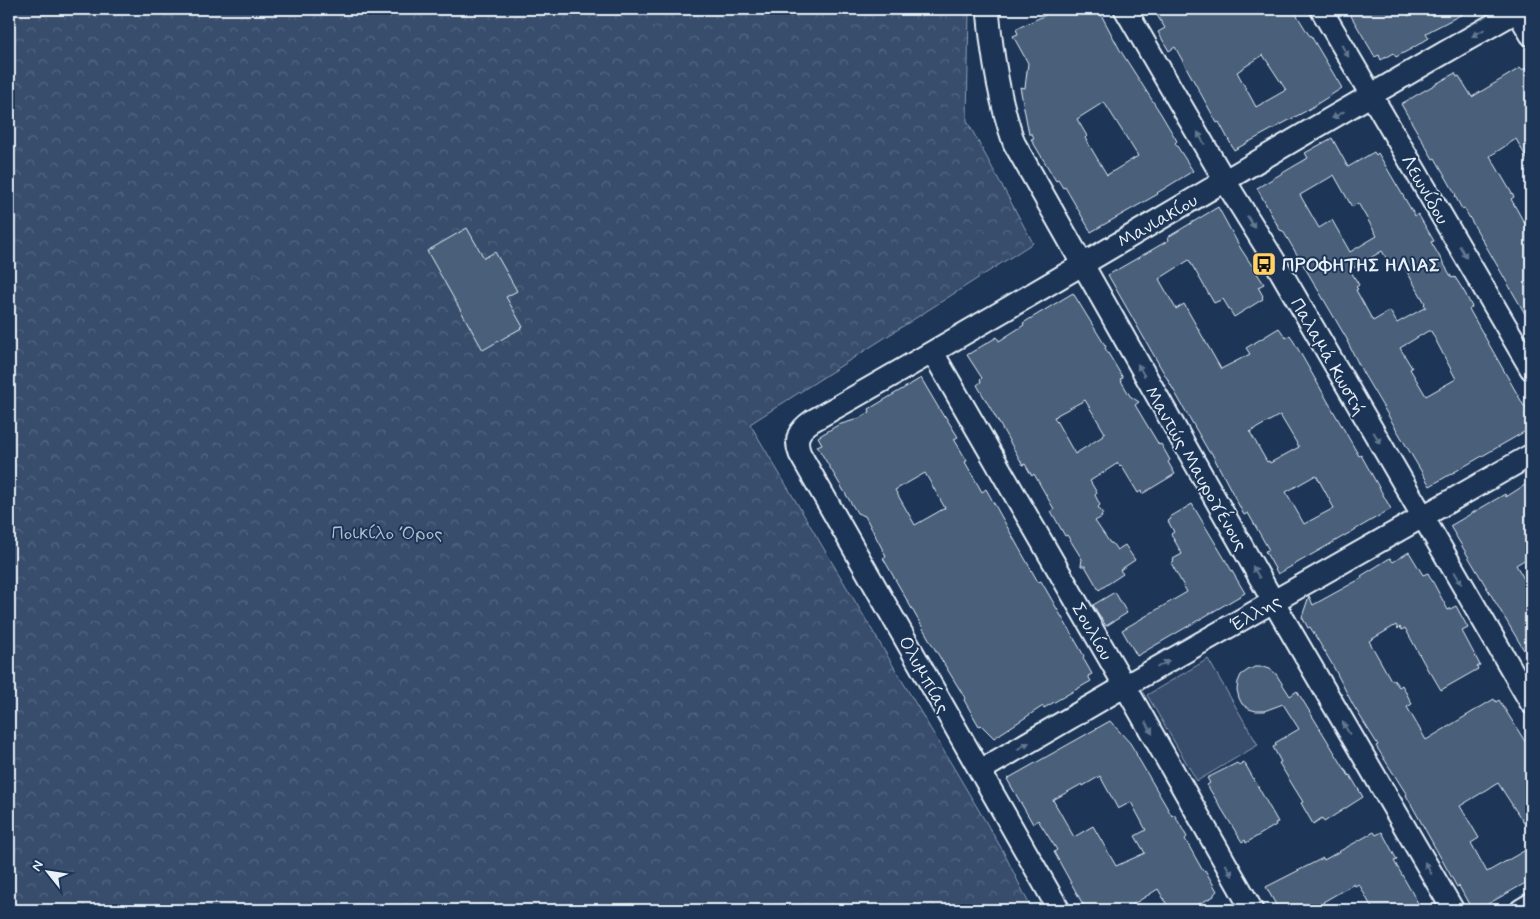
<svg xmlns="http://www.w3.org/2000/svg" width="1540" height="919" font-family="Mynerve,sans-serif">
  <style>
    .park { fill: url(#park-crowns); stroke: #909fb2 }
    .pitch { fill: #374d6c; stroke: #909fb2 }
    .building { fill: #495e7a; stroke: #e8f1f8; fill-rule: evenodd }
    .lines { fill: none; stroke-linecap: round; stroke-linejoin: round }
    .minor-casing { stroke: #e8f1f8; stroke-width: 25 }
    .minor { stroke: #1d3557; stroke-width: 21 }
    .oneway { fill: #64778f }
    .labels { text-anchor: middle; stroke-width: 4; stroke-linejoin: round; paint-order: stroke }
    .street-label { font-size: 19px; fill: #e8f1f8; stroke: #1d3557 }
    .poi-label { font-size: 19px; font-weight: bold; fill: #e8f1f8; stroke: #1d3557; text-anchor: start }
    .park-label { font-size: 19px; fill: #b3c0ce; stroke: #1d3557 }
  </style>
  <defs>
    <pattern id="park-crowns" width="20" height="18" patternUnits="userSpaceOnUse" patternTransform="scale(1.25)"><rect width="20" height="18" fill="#374d6c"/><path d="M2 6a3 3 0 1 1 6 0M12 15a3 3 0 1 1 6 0" fill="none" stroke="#546782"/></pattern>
  </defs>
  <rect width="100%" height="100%" fill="#1d3557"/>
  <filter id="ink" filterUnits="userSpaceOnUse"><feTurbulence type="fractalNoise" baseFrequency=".02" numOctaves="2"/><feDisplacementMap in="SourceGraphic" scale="10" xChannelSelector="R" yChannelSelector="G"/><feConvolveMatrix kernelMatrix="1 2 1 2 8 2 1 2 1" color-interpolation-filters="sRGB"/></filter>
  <g filter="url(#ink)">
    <path class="park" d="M9,9H969L967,121L1033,243L750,424L1003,851L1032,910H9Z"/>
    <path class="pitch" d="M1208,659L1258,745L1197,781L1147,695Z"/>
    <path class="building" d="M1058,9H1098L1120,50L1161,114L1177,141L1175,143L1193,171L1157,193L1158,194L1091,232L1065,187L1063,188L1058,180L1056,181L1031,139L1034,138L1032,134H1029L1020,87L1025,88L1028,63L1013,36L1018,34L1016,29ZM1104,102L1138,156L1107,175L1085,138L1087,136L1077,119Z
      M1153,9H1293L1309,35L1311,36L1342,88L1306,111L1234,150L1219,122L1217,123L1175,47L1169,51L1158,32L1165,28ZM1263,55L1286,90L1256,107L1237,72Z
      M1347,9H1404L1408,16L1420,9H1472L1426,33L1429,38L1411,49L1396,57L1393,53L1381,60L1379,55L1375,57Z
      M1520,68L1522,70L1525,68L1531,78V166L1516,139L1490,156L1514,197L1511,199L1531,235V324L1464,208L1462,209L1455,196L1456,195L1435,158L1433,159L1401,104L1455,73L1457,77L1459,76L1472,97Z
      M1332,138L1348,167L1374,152L1376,155L1378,153L1415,216L1418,214L1434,241L1431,242L1452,278L1455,277L1465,293L1472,307L1469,309L1524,406H1525L1531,416V428L1430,486L1363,373L1347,341H1348L1324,300L1283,231L1280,230L1257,188L1308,158L1305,153ZM1334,175L1352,207L1358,203L1377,236L1350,252L1332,220L1319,228L1300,195ZM1382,251L1393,269L1402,263L1425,303L1424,304L1426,307L1397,323L1390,311L1373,321L1356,290L1358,289L1356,287L1359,285L1350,270ZM1428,331H1431L1456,379L1426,396L1410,369L1412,368L1400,348Z
      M1218,207L1241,249L1264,284L1258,287L1263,296L1262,297L1263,299L1234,317L1223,299L1214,303L1189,260L1159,279L1176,309L1184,304L1221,369L1250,354L1246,348L1279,328L1286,338L1290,335L1359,456L1361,455L1391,509L1278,574L1265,551L1269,550L1248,513L1244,515L1211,452H1209L1108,275L1169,240L1168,237ZM1280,415L1299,447L1270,463L1269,461L1267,462L1250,432ZM1316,475L1334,508L1304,524L1286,492Z
      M467,228L484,258L495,252L517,291L506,297L523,327L483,350L427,251Z
      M1073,293L1106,347L1105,348L1123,378L1120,379L1130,396L1139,402L1135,405L1159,445L1161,444L1170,460L1168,462L1175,474L1142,494L1141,491L1138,493L1121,465L1120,466L1118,463L1090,481L1097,493L1095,495L1100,505L1098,507L1103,514L1101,515L1102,517L1095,521L1110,543H1112L1117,550L1125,545L1135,560L1120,570L1123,574L1099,590L1085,566H1081L1082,559L1067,535L1065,536L1051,511L1054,509L1034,474L1032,476L1025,464L1023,465L995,416L977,385L981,382L980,380L982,378L967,355L997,337L999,341L1024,325L1023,323ZM1085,400L1105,433L1102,435L1103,436L1075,454L1054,417L1057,416V415Z
      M921,378L944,417L945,416L958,437L954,439L967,461L965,462L982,492L986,489L1038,582L1041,581L1079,647L1084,656L1083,658L1092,674L1088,676L1091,681L1044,708L1043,706L994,738L981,725L979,726L964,700L965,698L933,646L883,558L886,556L865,516L857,513L817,446L822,444L818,437L838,425L858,419L870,412L869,409ZM925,473L945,508L915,525L895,490Z
      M1531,481V556L1516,565L1531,591V662L1450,526L1505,494L1506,497Z
      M1192,504L1245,593L1137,656L1122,630L1187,592L1171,563L1174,561L1173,559L1182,554L1171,534L1174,532L1168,521L1171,519L1170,517Z
      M1409,552L1423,575L1428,573L1448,610L1456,606L1468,628L1462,631L1480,665L1477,667L1478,669L1441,690L1431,673L1430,674L1405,628L1402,630L1400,627L1398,629L1396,625L1369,641L1391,680L1393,679L1399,687L1402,685L1412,704L1407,707L1426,740L1494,699L1496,702L1499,700L1531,751V834L1498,783L1460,806L1479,838L1471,843L1487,872L1531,847V880L1477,910H1472L1459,886L1457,887L1406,795H1407L1376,746L1378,745L1353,705L1332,664L1310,627L1308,628L1302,617L1309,596L1313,605L1362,578L1361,576L1390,558L1393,562Z
      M1115,592L1127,613L1106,626L1093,605Z
      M1255,667H1263L1270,669L1276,674L1290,696L1297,691L1349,776L1350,775L1363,797L1324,822L1322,818L1313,824L1301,803L1303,802L1279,763L1281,762L1273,747L1277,745L1275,743L1299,729L1283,704L1264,711H1256L1249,709L1242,704L1239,698L1237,690L1238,682L1241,675L1248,670Z
      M1110,721L1130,743L1136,753L1137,756L1172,816L1174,814L1187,837L1185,839L1203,871L1205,870L1217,891L1214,894V896L1188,910H1170L1158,889L1124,910H1086L1054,852L1057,850L1038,820L1033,824L1007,779ZM1100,776L1118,809L1131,802L1146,830L1135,836L1145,853L1116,866L1093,826L1074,837L1053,800L1082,784L1083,786Z
      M1244,762L1278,822L1275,823L1276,825L1246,843L1245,840L1242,842L1207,785L1210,783L1207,778L1237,763L1239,765Z
      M1374,832L1376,835L1382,832L1397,860L1394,861L1422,910H1373L1359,884L1355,886L1354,884L1323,902L1328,910H1279L1266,887L1323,858L1324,860Z"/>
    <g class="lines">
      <defs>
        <path id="minor" d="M988,9C992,55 999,100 1014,143L1273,601L1453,910
          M1125,9L1225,181L1274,260L1531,703
          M1321,9L1531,369
          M1516,9L1531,35
          M933,353L1125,686L1252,910
          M981,770L1125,686L1531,455
          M1059,910L800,454C794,438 799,430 812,421C1050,287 1283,143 1521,9
          M1521,910L1531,904"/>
      </defs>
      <use href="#minor" class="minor-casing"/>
      <use href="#minor" class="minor"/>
    </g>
    <defs><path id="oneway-solid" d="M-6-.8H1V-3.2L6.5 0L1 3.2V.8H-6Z" transform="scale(1.25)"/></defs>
    <g class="oneway">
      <use href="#oneway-solid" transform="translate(1478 33) rotate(150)"/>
      <use href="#oneway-solid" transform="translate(1345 51) rotate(60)"/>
      <use href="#oneway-solid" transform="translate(1338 115) rotate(150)"/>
      <use href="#oneway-solid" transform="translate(1201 138) rotate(-120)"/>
      <use href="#oneway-solid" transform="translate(1251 222) rotate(58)"/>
      <use href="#oneway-solid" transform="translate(1463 252) rotate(60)"/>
      <use href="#oneway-solid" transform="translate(1141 370) rotate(-120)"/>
      <use href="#oneway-solid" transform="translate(1377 438) rotate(60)"/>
      <use href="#oneway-solid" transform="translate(1256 572) rotate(-120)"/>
      <use href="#oneway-solid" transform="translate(1458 578) rotate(60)"/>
      <use href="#oneway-solid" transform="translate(1163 664) rotate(-30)"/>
      <use href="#oneway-solid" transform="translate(1149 728) rotate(60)"/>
      <use href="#oneway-solid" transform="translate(1346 728) rotate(-120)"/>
      <use href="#oneway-solid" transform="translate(1023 746) rotate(-30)"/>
      <use href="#oneway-solid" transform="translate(1428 868) rotate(-120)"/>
      <use href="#oneway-solid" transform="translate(1229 870) rotate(60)"/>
    </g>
  </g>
  <defs>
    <symbol id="bus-square" viewBox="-11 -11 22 22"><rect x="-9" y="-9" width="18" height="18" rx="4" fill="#ffd166" stroke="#1d3557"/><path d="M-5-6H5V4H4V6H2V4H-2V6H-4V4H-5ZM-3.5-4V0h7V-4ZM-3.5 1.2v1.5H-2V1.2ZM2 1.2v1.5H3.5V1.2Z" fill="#111"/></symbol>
  </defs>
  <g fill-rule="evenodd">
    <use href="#bus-square" x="1250" y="250" width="28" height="28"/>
  </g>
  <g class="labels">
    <g class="street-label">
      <text transform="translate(1426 189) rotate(60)" y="7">Λεωνίδου</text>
      <text transform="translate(1157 220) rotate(-30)" y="7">Μανιακίου</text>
      <text transform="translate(1329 356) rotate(60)" y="7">Παλαμά Κωστή</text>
      <text transform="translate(1197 468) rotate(60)" y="7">Μαντώς Μαυρογένους</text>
      <text transform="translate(1255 612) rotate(-30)" y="7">Έλλης</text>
      <text transform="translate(1093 631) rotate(60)" y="7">Σουλίου</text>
      <text transform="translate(925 674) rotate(61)" y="7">Ολυμπίας</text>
    </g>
    <g class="poi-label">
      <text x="1282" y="271">ΠΡΟΦΗΤΗΣ ΗΛΙΑΣ</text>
    </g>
    <g class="park-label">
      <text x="387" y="539">Ποικίλο Όρος</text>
    </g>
  </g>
  <rect width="1540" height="919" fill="none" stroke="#1d3557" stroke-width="30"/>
  <rect x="15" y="15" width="1510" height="889" fill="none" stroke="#e8f1f8" stroke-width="2" filter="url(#ink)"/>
  <g transform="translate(48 872) rotate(300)" stroke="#1d3557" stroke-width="4" paint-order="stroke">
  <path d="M0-4L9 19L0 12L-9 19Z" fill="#e8f1f8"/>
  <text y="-8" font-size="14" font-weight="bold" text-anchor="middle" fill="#e8f1f8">N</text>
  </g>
</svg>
